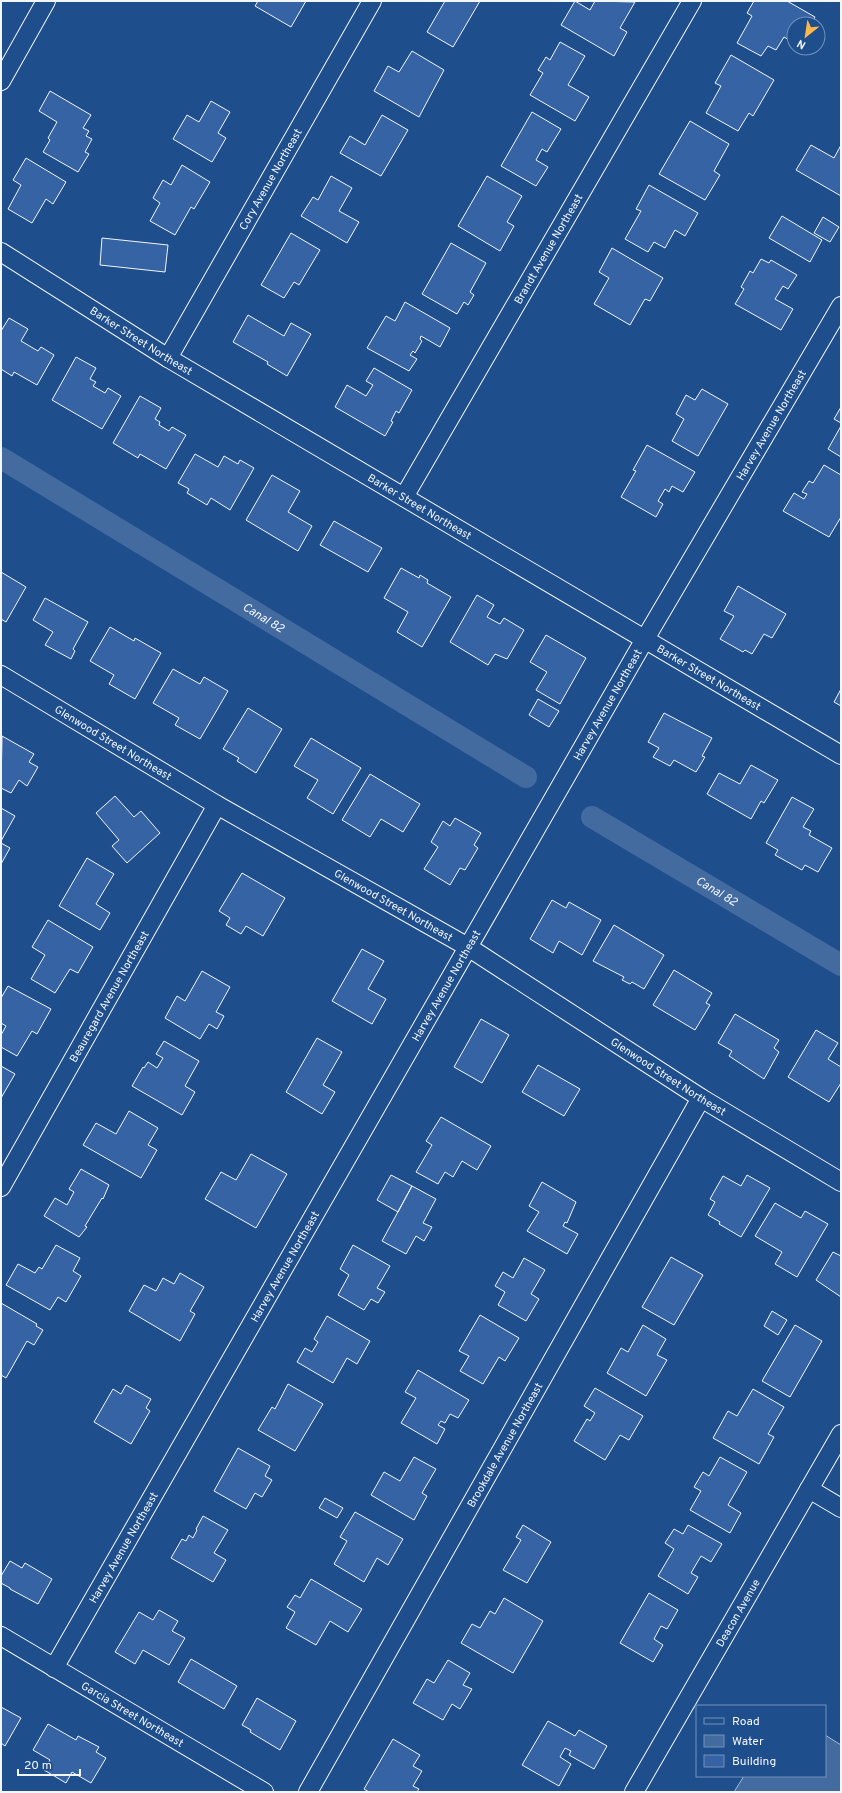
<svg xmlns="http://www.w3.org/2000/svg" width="842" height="1793" font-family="Overpass,sans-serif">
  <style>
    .water { fill: #446ba0; stroke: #a8bbd7 }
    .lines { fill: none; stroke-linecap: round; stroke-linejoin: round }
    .canal { stroke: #446ba0; stroke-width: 22 }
    .building { fill: #3563a3; stroke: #f2f6ff }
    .street-casing { stroke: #f2f6ff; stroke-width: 20 }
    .street { stroke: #1f4e8c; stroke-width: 18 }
    .labels { text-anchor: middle; stroke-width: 3; stroke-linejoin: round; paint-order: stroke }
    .street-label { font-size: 11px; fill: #f2f6ff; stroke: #1f4e8c }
    .water-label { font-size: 12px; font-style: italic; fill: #f2f6ff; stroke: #1f4e8c }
  </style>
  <rect width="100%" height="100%" fill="#1f4e8c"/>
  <path class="water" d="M825,1735L841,1745V1792H734L744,1776H825Z"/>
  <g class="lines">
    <g class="canal">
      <path id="s1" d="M1,458L526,777"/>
      <path id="s2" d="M592,817L841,965"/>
    </g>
  </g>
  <path class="building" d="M258,1H306L291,27L255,6Z
    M445,1H480L453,47L427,32Z
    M575,1L590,10L595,1L635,2L620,28L627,32L614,56L561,25Z
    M754,1H787L815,17L811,24H794V43L784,37L776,50L768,46L761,56L737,43L752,16L747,13Z
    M560,42L585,56L568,85L589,97L575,121L530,95L543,73L538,70L546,57L550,60Z
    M412,51L444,70L419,117L374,91L388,66L399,72Z
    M731,55L774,80L753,116L749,113L738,131L706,113L721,86L715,83Z
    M50,91L91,115L83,128L89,131L86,136L92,139L85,152L89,154L78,172L43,152L50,140L48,138L57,122L39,111Z
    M211,101L230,112L218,133L226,138L212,162L173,139L187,115L199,122Z
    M532,112L561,129L547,152L542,149L536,160L548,167L536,186L501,166Z
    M382,115L408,130L381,176L340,153L350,136L365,145Z
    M690,121L729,144L714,171L720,175L705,200L659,174Z
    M811,145L834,158L841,145V196L796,170Z
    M26,158L66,182L53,204L46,199L32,223L8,209L21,185L13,180Z
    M182,165L210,182L194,209L191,207L175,235L150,221L160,203L153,198L163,180L171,185Z
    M331,176L352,188L339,211L359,222L347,243L301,216L313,197L318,200Z
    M487,176L522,196L507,222L514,226L500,251L458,226Z
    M649,185L698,213L685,236L675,230L665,248L654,242L648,252L625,239L641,211L636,209Z
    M782,216L822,240L810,262L769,238Z
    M823,217L839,227L830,242L814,233Z
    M291,233L320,250L299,285L294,282L284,298L261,285Z
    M102,238L168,245L165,272L100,265Z
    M451,243L486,263L470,292L474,295L468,305L464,302L457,314L422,294Z
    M612,248L663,278L650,301L645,299L630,325L594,304L609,278L599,272Z
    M761,259L769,263L771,260L797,275L788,289L783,286L775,299L793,309L781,330L735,304L744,289L741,287L750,271L753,273Z
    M405,302L450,328L440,347L421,336L420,339L422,341L415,353L413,351L410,355L417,359L409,371L367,348L386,316L395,321Z
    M248,315L284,336L291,323L311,334L287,376L267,364L268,362L233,342Z
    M9,318L28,329L21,341L38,351L41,347L54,355L37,385L14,372L12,376L1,369V331Z
    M76,357L96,368L90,379L96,382L93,386L105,393L108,388L121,396L102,429L52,400Z
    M374,368L412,390L399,413L396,411L391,421L393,422L385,436L335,407L347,385L366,396L373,385L366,381Z
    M702,389L728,404L698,456L672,441L684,419L676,414L686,395L695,400Z
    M140,396L161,408L155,419L160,422L159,425L169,431L172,427L186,435L166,469L140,454L138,458L113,443Z
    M841,407V423L834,419Z
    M841,426V457L828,449Z
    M647,445L695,472L683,492L672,486L669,492L665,489L658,501L663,504L656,517L621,497L636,471L633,470Z
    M195,454L218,467L224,456L238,464L240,460L254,468L230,510L211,498L207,505L187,493L189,489L178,483Z
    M824,465L841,475V517L829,537L783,511L794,493L804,499L807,494L802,492L809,481L813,483Z
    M272,475L300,491L288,512L312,526L298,551L246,520Z
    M334,521L382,548L368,572L320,545Z
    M401,568L419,578L420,575L428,580L427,583L451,597L422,647L397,632L408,612L384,598Z
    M1,572L26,587L6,622L1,619Z
    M738,586L786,614L772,638L764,634L752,654L745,650L743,652L720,639L734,616L724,611Z
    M477,595L494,605L487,617L500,624L504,618L524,630L507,659L495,654L488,665L450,642Z
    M45,598L88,622L73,649L75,651L71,659L45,645L53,632L33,620Z
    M110,627L134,641L135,638L161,653L135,699L109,684L114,675L90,661Z
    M546,635L586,658L560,704L536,690L547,672L530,662Z
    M173,669L200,684L204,677L228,691L200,739L175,725L179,718L153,703Z
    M841,689V706L834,702Z
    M538,699L559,711L549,727L529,715Z
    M248,708L282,729L256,773L237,761L239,758L223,749Z
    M664,713L712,738L702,756L705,757L696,772L674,760L670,766L653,757L659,748L648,742Z
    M2,736L34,754L29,762L38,767L27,786L19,780L11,793L1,788Z
    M311,738L361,768L333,814L307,798L318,780L294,766Z
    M751,765L778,780L764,803L761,801L751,819L707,794L719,773L740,784Z
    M370,774L420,804L403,832L381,819L370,837L342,820Z
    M115,796L134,817L141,811L160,833L127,863L112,846L119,840L96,813Z
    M792,797L814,809L803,827L811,831L809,835L832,848L818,872L805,865L802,870L775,855L778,850L766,843Z
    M1,808L15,816L1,841Z
    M455,818L481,833L474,845L478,848L465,870L460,868L450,885L424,869L438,847L431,842L443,821L450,826Z
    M1,843L10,848L1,864Z
    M87,858L114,874L96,904L110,913L100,930L59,906Z
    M242,873L285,898L263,936L246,926L241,934L226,925L230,918L219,911Z
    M552,900L566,908L569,902L601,920L582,955L559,941L553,953L530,939Z
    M48,920L93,947L78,973L70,969L55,993L31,979L45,955L32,947Z
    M614,925L664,955L644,989L632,982L630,984L622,980L624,977L593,961Z
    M362,949L384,961L368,989L386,999L372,1024L332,1001Z
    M674,970L712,993L706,1003L710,1005L695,1030L653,1005Z
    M202,971L230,987L216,1012L224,1016L217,1029L209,1024L200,1039L165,1018L177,996L185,1001Z
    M8,986L51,1009L37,1034L32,1031L17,1056L1,1047V1035L6,1026L1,1023V998Z
    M735,1014L779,1040L774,1048L779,1052L764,1079L729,1056L732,1051L718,1043Z
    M481,1019L509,1035L482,1083L454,1067Z
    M816,1030L838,1043L828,1059L841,1067V1083L829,1102L788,1077Z
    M317,1038L342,1052L323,1085L335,1092L322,1114L286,1092Z
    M164,1041L199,1061L185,1086L195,1092L182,1115L132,1086L143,1067L144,1068L148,1062L157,1068L163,1058L156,1054Z
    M538,1065L580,1089L564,1116L522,1092Z
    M1,1066L15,1074L1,1098Z
    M129,1111L158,1128L148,1145L157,1150L141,1178L83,1145L96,1123L116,1134Z
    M441,1117L491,1146L477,1170L462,1161L453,1177L445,1172L438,1184L416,1172L432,1145L426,1141Z
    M251,1154L287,1174L256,1228L205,1199L221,1172L236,1180Z
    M81,1169L109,1185L103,1199L102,1198L85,1226L87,1227L79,1237L44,1216L55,1198L67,1205L74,1192L69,1189Z
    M391,1175L412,1186L398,1212L377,1200Z
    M747,1175L770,1188L741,1237L719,1224L720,1222L708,1215L715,1202L710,1199L723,1176L741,1186Z
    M542,1182L576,1202L567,1223L565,1222L563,1226L578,1234L567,1254L527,1231L539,1212L529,1206Z
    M412,1186L436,1199L423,1223L432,1227L424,1241L416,1236L406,1254L382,1241Z
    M775,1203L801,1218L805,1211L828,1224L797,1277L775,1264L782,1252L755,1236Z
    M56,1245L80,1258L73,1271L81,1276L66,1302L58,1297L50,1310L6,1285L18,1264L35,1273L39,1267L42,1269Z
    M353,1245L390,1266L377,1288L385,1292L378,1303L371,1299L364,1310L338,1295L349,1275L340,1269Z
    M833,1252L841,1256V1297L816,1280Z
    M671,1257L703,1275L674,1325L642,1307Z
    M524,1258L545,1270L531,1294L539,1299L526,1321L498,1305L505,1292L495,1286L503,1272L513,1278Z
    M180,1273L204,1287L190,1311L195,1314L180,1341L129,1311L144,1285L156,1291L163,1278L174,1284Z
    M1,1303L37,1324L36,1326L43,1330L34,1345L27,1341L6,1378L1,1375Z
    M772,1311L787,1320L778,1335L764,1326Z
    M480,1315L519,1338L505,1361L499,1357L483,1384L460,1371L469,1356L459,1351Z
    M327,1316L370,1341L357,1364L347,1358L333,1383L297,1362L305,1348L312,1352L318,1342L314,1339Z
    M643,1325L666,1339L657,1355L667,1360L646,1396L607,1373L621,1348L628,1352Z
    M795,1325L822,1341L790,1397L762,1381Z
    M418,1370L469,1400L458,1418L450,1414L445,1423L441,1421L438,1425L445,1429L437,1444L401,1423L416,1398L405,1392Z
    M288,1384L323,1404L295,1451L258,1430L272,1407L275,1409Z
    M126,1385L151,1399L146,1408L150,1411L131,1444L94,1422L113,1389L121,1394Z
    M595,1388L643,1416L629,1440L620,1435L605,1460L574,1441L587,1419L590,1421L595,1413L584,1406Z
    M753,1389L784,1407L768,1434L774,1437L759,1464L713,1438L728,1411L737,1416Z
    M238,1448L270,1466L265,1476L272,1480L262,1497L255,1493L246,1509L214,1491Z
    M414,1457L436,1469L422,1493L427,1496L414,1520L371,1495L384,1472L400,1481Z
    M720,1457L747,1472L728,1505L741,1513L730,1533L690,1510L701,1491L694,1487L703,1472L709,1476Z
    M325,1498L343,1508L337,1518L319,1508Z
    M355,1512L403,1539L388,1565L377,1558L364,1582L334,1564L347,1541L340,1537Z
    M203,1516L228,1530L214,1553L226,1560L213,1582L171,1558L182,1539L186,1541L189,1535L193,1538L197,1530L196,1529Z
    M523,1525L551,1542L527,1583L503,1570L521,1540L516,1537Z
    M688,1525L722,1544L711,1562L701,1556L691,1573L698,1577L688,1594L658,1576L674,1549L665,1543L674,1529L683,1534Z
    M10,1561L22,1568L25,1563L52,1579L38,1604L10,1589V1588L1,1583V1576Z
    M311,1579L362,1609L348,1632L330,1621L316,1645L286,1628L295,1612L287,1607L295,1595L300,1598Z
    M649,1593L678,1610L667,1629L661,1626L654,1639L663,1645L653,1662L620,1643Z
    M504,1598L543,1621L513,1673L461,1643L472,1624L480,1628L490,1611L495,1614Z
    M159,1610L178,1621L172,1631L185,1638L169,1665L143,1650L135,1664L115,1652L139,1612L153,1620Z
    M191,1659L237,1686L224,1709L178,1682Z
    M448,1660L470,1673L463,1685L472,1689L460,1709L452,1704L443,1720L413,1703L427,1679L434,1683Z
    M257,1698L296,1721L280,1750L250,1732L251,1730L242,1725Z
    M1,1707L21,1718L5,1746L1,1743Z
    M548,1721L575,1736L579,1730L607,1746L594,1769L569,1755L571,1751L565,1748L560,1757L571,1764L559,1786L522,1765Z
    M48,1724L76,1740L78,1736L99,1747L96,1752L106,1758L91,1783L72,1772L66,1783L44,1770L50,1760L33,1750Z
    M393,1739L420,1755L413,1766L422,1771L413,1786L419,1789L417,1792H369L364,1789Z"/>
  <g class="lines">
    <defs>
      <g id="street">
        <path d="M1,81L46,1"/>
        <path id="s3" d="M1,252L168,358L841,755"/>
        <path id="s4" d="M168,358L372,1"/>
        <path id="s5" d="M404,497L692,1"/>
        <path id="s6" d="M1,675L217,805L468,947L701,1098L841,1182"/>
        <path id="s7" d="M1,1187L217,805"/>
        <path d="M809,1489L841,1508"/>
        <path id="s8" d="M1,1636L264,1792"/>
        <path id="s9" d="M54,1668L645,639L841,306"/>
        <path id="s10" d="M308,1792L701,1098"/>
        <path id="s11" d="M634,1792L841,1434"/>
      </g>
    </defs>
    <use href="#street" class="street-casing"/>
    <use href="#street" class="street"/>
  </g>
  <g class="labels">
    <g class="street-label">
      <text dy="4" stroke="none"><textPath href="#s4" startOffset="206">Cory Avenue Northeast</textPath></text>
      <text dy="4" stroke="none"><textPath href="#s5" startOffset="287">Brandt Avenue Northeast</textPath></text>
      <text dy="4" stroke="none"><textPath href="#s3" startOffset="166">Barker Street Northeast</textPath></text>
      <text dy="4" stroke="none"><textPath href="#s9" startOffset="1435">Harvey Avenue Northeast</textPath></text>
      <text dy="4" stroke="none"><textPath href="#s3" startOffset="490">Barker Street Northeast</textPath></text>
      <text dy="4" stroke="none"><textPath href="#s3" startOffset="826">Barker Street Northeast</textPath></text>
      <text dy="4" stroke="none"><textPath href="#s9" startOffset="1111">Harvey Avenue Northeast</textPath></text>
      <text dy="4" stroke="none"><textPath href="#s6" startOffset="131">Glenwood Street Northeast</textPath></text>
      <text dy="4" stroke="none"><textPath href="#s6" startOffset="455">Glenwood Street Northeast</textPath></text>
      <text dy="4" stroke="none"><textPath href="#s9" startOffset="787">Harvey Avenue Northeast</textPath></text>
      <text dy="4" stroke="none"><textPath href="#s7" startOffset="219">Beauregard Avenue Northeast</textPath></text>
      <text dy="4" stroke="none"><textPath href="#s6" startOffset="779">Glenwood Street Northeast</textPath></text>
      <text dy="4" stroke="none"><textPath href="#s9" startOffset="463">Harvey Avenue Northeast</textPath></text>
      <text dy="4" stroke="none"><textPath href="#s10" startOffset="399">Brookdale Avenue Northeast</textPath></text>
      <text dy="4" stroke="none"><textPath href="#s9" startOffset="139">Harvey Avenue Northeast</textPath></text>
      <text dy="4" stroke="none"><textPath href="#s11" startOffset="207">Deacon Avenue</textPath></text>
      <text dy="4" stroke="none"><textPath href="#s8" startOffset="153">Garcia Street Northeast</textPath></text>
    </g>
    <g class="water-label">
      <text dy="4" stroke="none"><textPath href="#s1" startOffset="307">Canal 82</textPath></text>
      <text dy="4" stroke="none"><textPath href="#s2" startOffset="145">Canal 82</textPath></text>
    </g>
  </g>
  <rect width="842" height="1793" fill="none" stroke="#f2f6ff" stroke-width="4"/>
  <rect x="696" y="1705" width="130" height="72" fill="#1f4e8c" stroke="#7391ba"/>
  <rect x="704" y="1718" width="20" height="6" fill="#1f4e8c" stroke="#7391ba"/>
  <text x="732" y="1725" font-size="12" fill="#f2f6ff">Road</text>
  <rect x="704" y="1735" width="20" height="12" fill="#446ba0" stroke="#7391ba"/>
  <text x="732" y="1745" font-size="12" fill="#f2f6ff">Water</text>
  <rect x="704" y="1755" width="20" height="12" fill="#3563a3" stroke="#7391ba"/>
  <text x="732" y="1765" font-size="12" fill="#f2f6ff">Building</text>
  <g transform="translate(806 36) rotate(210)"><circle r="19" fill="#1f4e8c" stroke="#7391ba"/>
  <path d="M0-3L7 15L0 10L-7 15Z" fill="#ffb74d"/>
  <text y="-6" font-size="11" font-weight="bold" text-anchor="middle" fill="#f2f6ff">N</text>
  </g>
  <path d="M18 1769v6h62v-6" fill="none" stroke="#f2f6ff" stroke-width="2"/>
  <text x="24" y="1769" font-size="12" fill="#f2f6ff" stroke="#1f4e8c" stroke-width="3" paint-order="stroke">20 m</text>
</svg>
